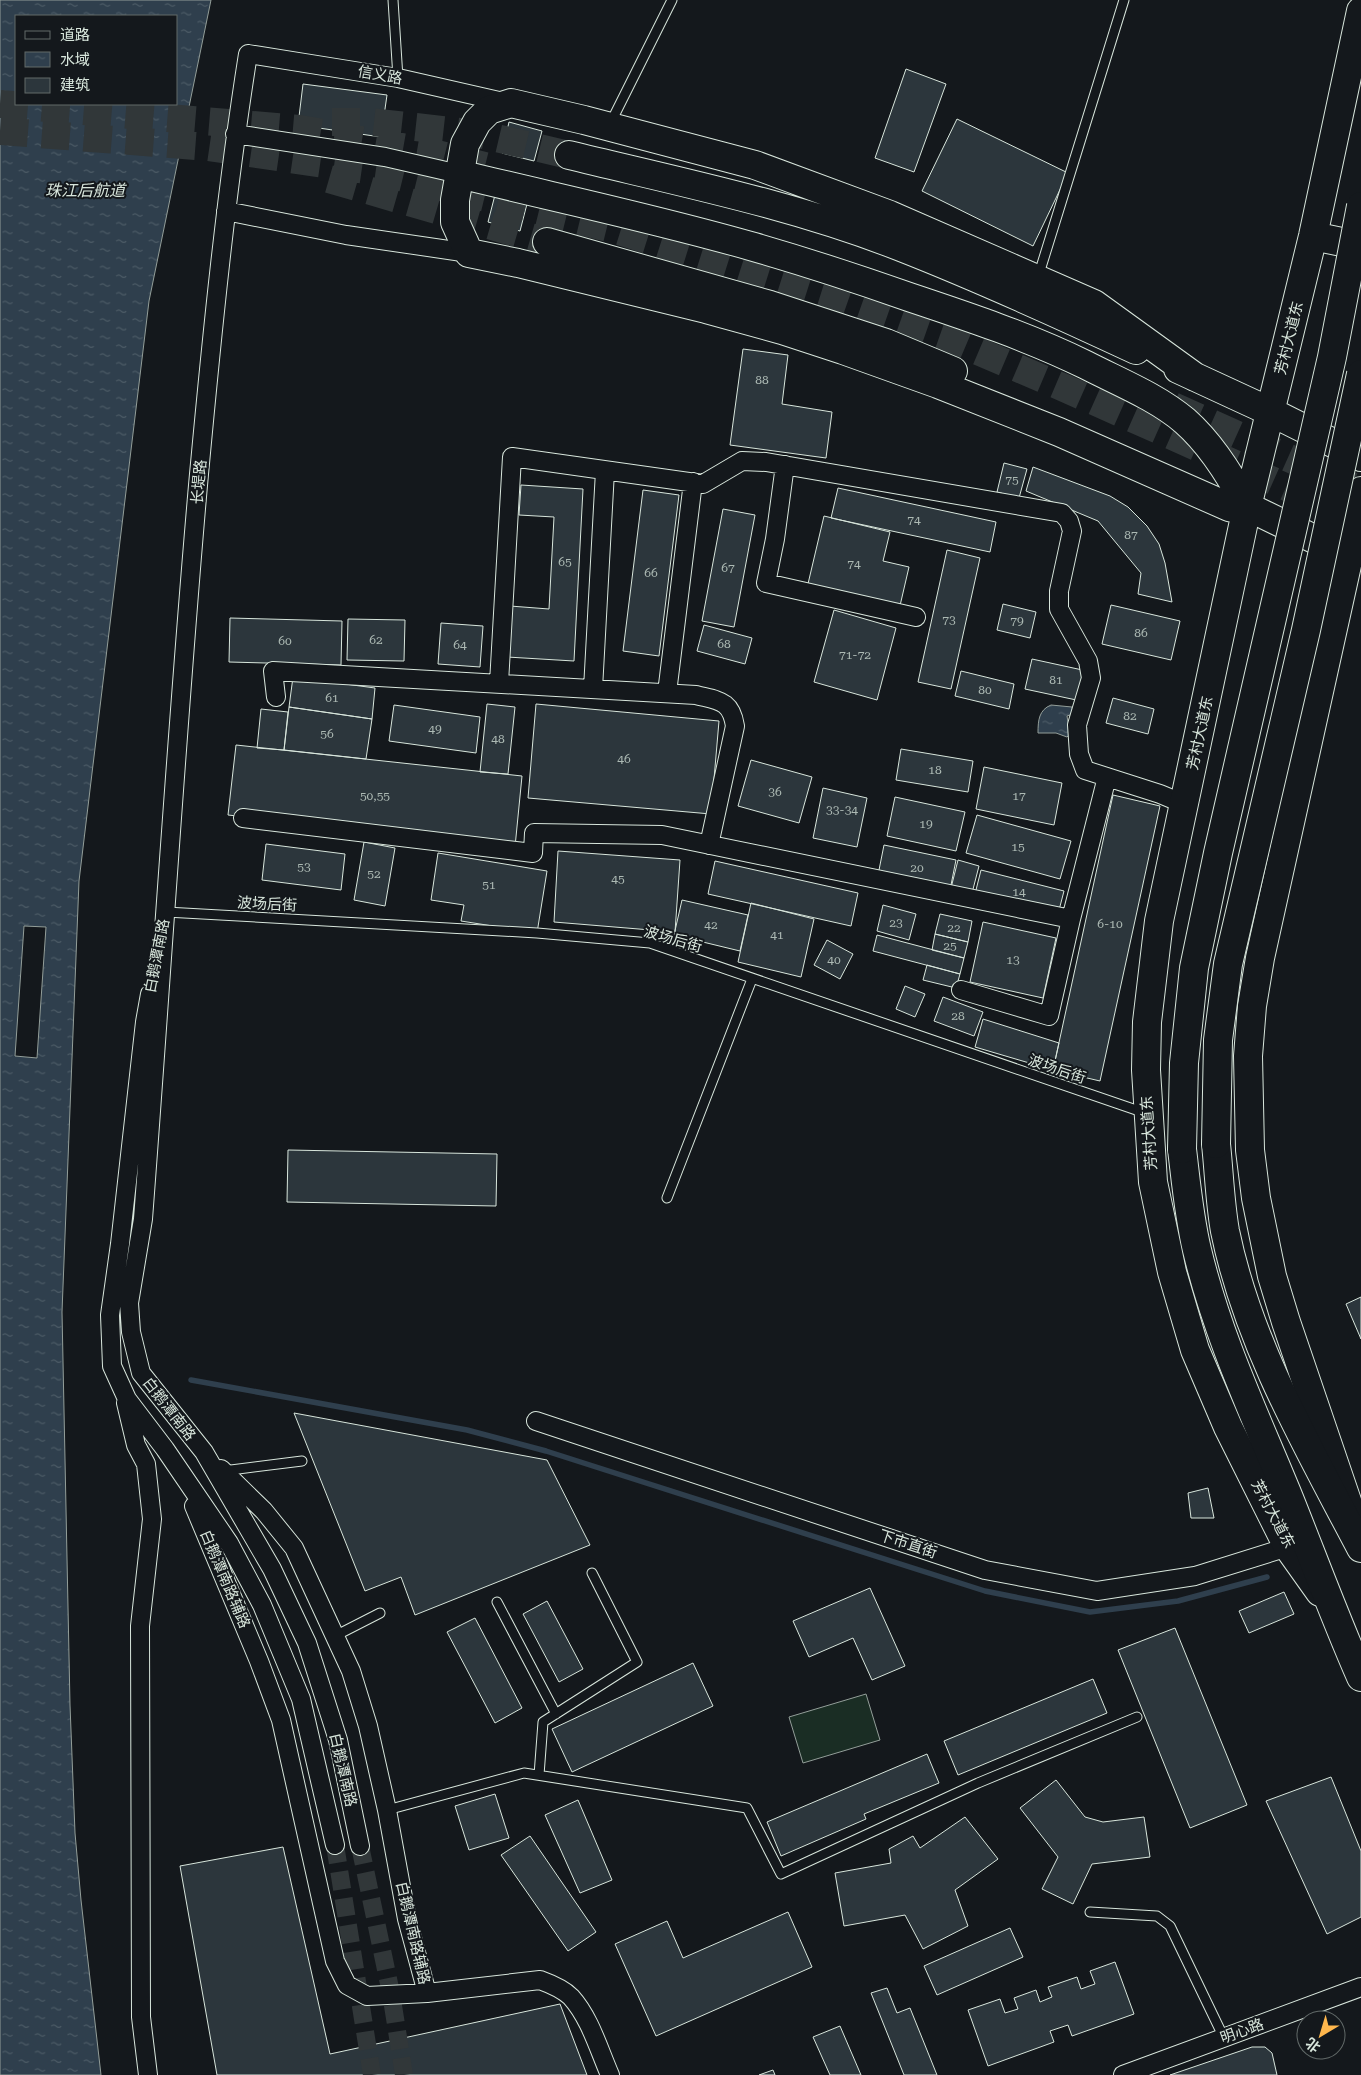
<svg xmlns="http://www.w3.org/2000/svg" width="1361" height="2075" font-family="'Roboto Serif','Noto Sans SC',serif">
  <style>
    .garden { fill: #1a2d24; stroke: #939e99 }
    .water { fill: url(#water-ripples); stroke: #939e99; fill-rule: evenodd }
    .pier { fill: #14181c; stroke: #939e99 }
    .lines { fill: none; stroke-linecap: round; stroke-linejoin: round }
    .stream { stroke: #2f3f4d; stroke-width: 5.5 }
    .building { fill: #2c363c; stroke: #d8e6dc }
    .street-tunnel { stroke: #313739; stroke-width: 18; stroke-dasharray: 18 9; stroke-linecap: butt }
    .primary-tunnel { stroke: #313739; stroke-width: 28; stroke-dasharray: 28 14; stroke-linecap: butt }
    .lane-casing { stroke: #d8e6dc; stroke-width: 11 }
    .street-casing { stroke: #d8e6dc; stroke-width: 20 }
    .primary-casing { stroke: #d8e6dc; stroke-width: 30 }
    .highway-casing { stroke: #d8e6dc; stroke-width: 30 }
    .lane { stroke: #14181c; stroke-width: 9 }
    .street { stroke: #14181c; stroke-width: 18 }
    .primary { stroke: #14181c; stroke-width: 28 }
    .highway { stroke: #14181c; stroke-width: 28 }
    .highway-bridge-casing { stroke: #d8e6dc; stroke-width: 30; stroke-linecap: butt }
    .highway-bridge { stroke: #14181c; stroke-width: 28 }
    .labels { text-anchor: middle; stroke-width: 4; stroke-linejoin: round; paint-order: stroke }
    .number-label { font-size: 12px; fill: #adbab4 }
    .street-label { font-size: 15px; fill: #d8e6dc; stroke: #14181c }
    .water-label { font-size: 16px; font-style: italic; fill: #d8e6dc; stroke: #14181c }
  </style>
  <defs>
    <pattern id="water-ripples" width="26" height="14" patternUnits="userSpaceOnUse" patternTransform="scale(1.25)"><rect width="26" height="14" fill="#2f3f4d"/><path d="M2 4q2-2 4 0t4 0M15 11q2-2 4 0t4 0" fill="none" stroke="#4c5b66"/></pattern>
  </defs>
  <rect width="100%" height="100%" fill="#14181c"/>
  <path class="garden" d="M866,1694L880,1740L803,1763L789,1717Z"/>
  <path class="water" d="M0,0H211L149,301L79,881L62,1312L70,1705L75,1833L81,1900L101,2075H0ZM16,16H176V104H16Z
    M1051,705L1072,707L1073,714L1067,716L1070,734L1067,737L1056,733H1038C1038,720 1039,710 1051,705Z"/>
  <path class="pier" d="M24,926L46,927L37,1058L15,1056Z"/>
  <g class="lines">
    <path class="stream" d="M191,1380L467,1430L546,1451L985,1591L1090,1612L1178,1601L1267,1577"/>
  </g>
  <path class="building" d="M906,69L946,84L914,172L875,158Z
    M303,84L387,95L381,137L298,125Z
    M957,119L1068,173L1033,246L922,191Z
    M509,122L542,131L534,161L502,153Z
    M496,191L528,200L520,231L488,222Z
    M743,349L788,355L782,404L832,412L826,458L730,445Z
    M1004,463L1027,469L1019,498L997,492Z
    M1033,467L1110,496L1128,507L1147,526L1159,544L1165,563L1172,602L1138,594L1141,573L1098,521L1026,491Z
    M521,485L583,489L574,661L507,657L510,606L549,609L554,517L519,515Z
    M838,488L996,522L990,552L831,518Z
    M643,490L679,495L659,656L623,651Z
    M723,509L755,515L734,627L702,621Z
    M824,516L890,532L883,561L909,567L899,610L807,588Z
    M947,550L980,558L951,689L918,682Z
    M1003,604L1036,612L1030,638L997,630Z
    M1111,605L1180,621L1171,660L1102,644Z
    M834,610L896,628L877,700L814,682Z
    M230,618L342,621L341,665L229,662Z
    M348,619L405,620L404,661L347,660Z
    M441,623L483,626L480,667L438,664Z
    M704,625L752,638L745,664L697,651Z
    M1032,659L1087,671L1081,701L1025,689Z
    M961,671L1014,684L1009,709L955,696Z
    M293,677L375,688L372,719L289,707Z
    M1113,698L1154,709L1148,734L1106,723Z
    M487,704L515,707L508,774L480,772Z
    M536,704L719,721L711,814L528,798Z
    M394,705L480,717L476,753L389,741Z
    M289,707L372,719L366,759L284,750Z
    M261,709L288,712L284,750L257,748Z
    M236,745L522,776L515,847L228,815Z
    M901,749L973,761L968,792L896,780Z
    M751,760L812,777L799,823L738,806Z
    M984,767L1062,783L1054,825L976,809Z
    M823,788L867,798L857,847L813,838Z
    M1113,795L1160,806L1100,1081L1053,1070Z
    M895,797L965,812L956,851L887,836Z
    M977,815L1071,841L1060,879L966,853Z
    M364,842L395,848L385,906L354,900Z
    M266,844L345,854L341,890L262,880Z
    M884,845L956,860L950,890L878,875Z
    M558,851L680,860L675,932L554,922Z
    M438,853L547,871L537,933L461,921L464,905L431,900Z
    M958,860L979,866L971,897L950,892Z
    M715,861L858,893L851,926L708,894Z
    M981,870L1064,891L1058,914L975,894Z
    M682,900L748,915L740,951L674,935Z
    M751,903L814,919L801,977L738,962Z
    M883,905L916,914L909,940L877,931Z
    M940,914L972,921L968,942L935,934Z
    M983,922L1056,938L1043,998L970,982Z
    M935,934L968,942L964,958L932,950Z
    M877,935L964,958L960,974L873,951Z
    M827,940L853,954L840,979L814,965Z
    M927,965L960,974L956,988L923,980Z
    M905,986L925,994L915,1017L896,1009Z
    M943,997L983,1012L974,1036L934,1021Z
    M983,1019L1059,1043L1053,1070L975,1047Z
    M288,1150L497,1154L496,1206L287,1202Z
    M1361,1297V1339L1346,1304Z
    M294,1413L547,1460L590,1545L415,1615L401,1577L365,1591Z
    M1208,1488L1214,1518H1191L1188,1493Z
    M870,1588L905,1666L872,1680L853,1638L809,1657L793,1621Z
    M1284,1592L1294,1614L1249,1633L1239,1611Z
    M547,1601L583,1669L559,1682L523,1614Z
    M475,1618L522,1708L495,1723L447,1632Z
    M1175,1628L1247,1805L1190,1828L1118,1650Z
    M693,1663L713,1706L572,1772L552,1729Z
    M1093,1679L1107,1713L958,1775L944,1741Z
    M927,1754L939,1783L864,1814L866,1819L781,1856L767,1822Z
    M1331,1777L1361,1851V1917L1327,1934L1266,1801Z
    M1056,1780L1085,1817L1103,1822L1144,1817L1150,1857L1092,1864L1073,1904L1042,1889L1058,1857L1020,1808Z
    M495,1794L509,1838L469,1850L455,1806Z
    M578,1800L612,1880L580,1893L545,1815Z
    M965,1817L998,1859L955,1890L968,1926L923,1949L905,1915L844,1926L835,1873L891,1863L889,1849L913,1836L920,1848Z
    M530,1836L596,1932L568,1951L501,1855Z
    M283,1847L330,2054L560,2004L587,2075H217L180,1866Z
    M788,1912L812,1967L656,2036L615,1944L667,1921L683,1958Z
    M1010,1928L1023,1957L937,1995L924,1966Z
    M1115,1962L1134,2014L1072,2036L1068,2025L1050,2031L1054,2042L988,2066L968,2010L1000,1999L1005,2013L1018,2009L1014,1998L1036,1990L1040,2002L1052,1997L1048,1987L1077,1977L1081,1989L1095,1984L1090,1971Z
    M887,1988L897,2013L910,2008L937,2075H904L871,1993Z
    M840,2026L861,2075H830L813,2037Z
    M1252,2047H1265L1272,2053L1277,2075H1170Z
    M773,2070L775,2075H759Z"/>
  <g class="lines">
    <path class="street-tunnel" d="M335,1845L372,2075
      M360,1846L391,1993L404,2075"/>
    <path class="primary-tunnel" d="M0,104L300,129L425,151L485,166
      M332,122H371L479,134L569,155
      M0,131L208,147L380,172L616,230L835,299L954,341L1060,386L1354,517
      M329,179L547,242
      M1173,406L1360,490"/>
    <defs>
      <path id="lane" d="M393,0L398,78
        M610,124L672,0
        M1038,277L1124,0
        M166,912L537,933L650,943L1145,1113
        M667,1198L752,979
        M223,1471L302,1461
        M497,1602L556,1714
        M335,1636L380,1613
        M539,1775L543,1722L637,1662L592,1573
        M387,1810L524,1773L747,1808L781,1874L978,1783L1137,1717
        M1090,1912L1157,1916L1170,1926L1224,2038"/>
      <path id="street" d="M235,134L385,157L459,174
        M226,211L346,235L469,253
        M785,465L775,539L766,583L916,617
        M499,683L512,457L703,484L742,461L766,462L1062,513L1069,521L1072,531L1059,591V609L1088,661L1091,678L1077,725L1079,754L1085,770L1160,794L1184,804
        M593,689L605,471
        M667,693L693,482
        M276,697L273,671L696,695C719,701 731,700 735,726L709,845
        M243,818L533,853L534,833L662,835L1071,919
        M961,990L1049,1016L1071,919L1107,777
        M150,994L145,1022L120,1244L110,1315L112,1366L127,1399L165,1449L229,1543L262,1605L301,1699L335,1845
        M126,1403L136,1445L146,1464L152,1519L140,1626L141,2017L148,2075
        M536,1421L985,1570L1097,1591L1195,1576L1288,1547
        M221,1469L264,1511L294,1548L351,1671L368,1726L387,1810L407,1919L427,1993
        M194,1506L259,1661L281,1720L335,1961L347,1985L367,1996L427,1993L540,1980C551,1984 563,1989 571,1997C590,2018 599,2050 610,2075
        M360,1846L338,1740L307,1643L272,1569L204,1452L141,1373L131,1332L129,1303L143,1219C162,971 177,722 199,474C212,334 226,193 248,54L398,78L508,103
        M1123,2075L1361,1987"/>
      <path id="primary" d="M569,155C680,182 794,205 901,247C980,278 1059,314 1136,350
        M459,174C557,198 657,219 754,247C806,262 858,279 909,297C969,317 1029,337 1086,365C1119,382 1157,397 1185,421C1211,444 1231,476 1247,507
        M1313,236L1361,246
        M547,242L770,305L886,343L953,371
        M1178,369L1271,412L1361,457
        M1195,377L1094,304L890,215L755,165L584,120L511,103L489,110L477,122L465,144L455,200V222L469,253L518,263L706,309L782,330L843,350L938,384L1059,432L1229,507L1238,509L1247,507
        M1230,498L1345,554
        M1350,1510L1286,1322L1272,1276L1256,1198L1250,1150L1248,1056L1252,1006L1260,958L1349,556L1361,491
        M1320,1592L1288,1547L1228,1427L1195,1350L1172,1272L1153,1182L1146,1070L1147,1022L1159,921L1247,507L1313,236L1361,11"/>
      <path id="highway" d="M1216,1144C1219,1172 1220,1203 1225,1231C1248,1344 1308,1447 1361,1548
        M1182,1149C1186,1182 1189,1217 1197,1250C1218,1338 1255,1415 1289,1498C1313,1558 1335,1618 1361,1677"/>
    </defs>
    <use href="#lane" class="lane-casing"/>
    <use href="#street" class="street-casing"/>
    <use href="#primary" class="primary-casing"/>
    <use href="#highway" class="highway-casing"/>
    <use href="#lane" class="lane"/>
    <use href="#street" class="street"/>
    <use href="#primary" class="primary"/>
    <use href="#highway" class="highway"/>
    <defs>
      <path id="highway-bridge" d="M1216,1144L1218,1040L1228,964L1306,630L1361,374
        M1182,1149L1184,1063L1194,968L1218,853L1332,357L1361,206"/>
    </defs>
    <use href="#highway-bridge" class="highway-bridge-casing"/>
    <use href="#highway-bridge" class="highway-bridge"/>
  </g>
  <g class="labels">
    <g class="number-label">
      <text x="762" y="384">88</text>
      <text x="1012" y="484">75</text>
      <text x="914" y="524">74</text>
      <text x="1131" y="539">87</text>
      <text x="565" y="566">65</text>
      <text x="854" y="568">74</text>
      <text x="728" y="572">67</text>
      <text x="651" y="577">66</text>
      <text x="949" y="624">73</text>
      <text x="1017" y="625">79</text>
      <text x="1141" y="637">86</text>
      <text x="376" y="644">62</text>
      <text x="285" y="645">60</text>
      <text x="724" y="648">68</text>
      <text x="460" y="649">64</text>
      <text x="855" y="659">71-72</text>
      <text x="1056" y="684">81</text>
      <text x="985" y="694">80</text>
      <text x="332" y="702">61</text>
      <text x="1130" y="720">82</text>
      <text x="435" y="733">49</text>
      <text x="327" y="738">56</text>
      <text x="498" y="743">48</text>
      <text x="624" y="763">46</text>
      <text x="935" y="774">18</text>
      <text x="775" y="796">36</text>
      <text x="375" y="800">50,55</text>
      <text x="1019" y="800">17</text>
      <text x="842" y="814">33-34</text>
      <text x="926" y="828">19</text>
      <text x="1018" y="851">15</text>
      <text x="304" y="871">53</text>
      <text x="917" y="872">20</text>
      <text x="374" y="878">52</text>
      <text x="618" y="883">45</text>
      <text x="489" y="889">51</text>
      <text x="1019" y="896">14</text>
      <text x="896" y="927">23</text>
      <text x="1110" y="928">6-10</text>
      <text x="711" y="929">42</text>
      <text x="954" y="932">22</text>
      <text x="777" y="939">41</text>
      <text x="950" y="950">25</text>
      <text x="834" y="964">40</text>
      <text x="1013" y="964">13</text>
      <text x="958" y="1020">28</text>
    </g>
    <g class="street-label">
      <text transform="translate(380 75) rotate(10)" y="5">信义路</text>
      <text transform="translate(1289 338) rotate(-76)" y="5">芳村大道东</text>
      <text transform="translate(199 482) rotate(-85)" y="5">长堤路</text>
      <text transform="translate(1200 733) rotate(-78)" y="5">芳村大道东</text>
      <text transform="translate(267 904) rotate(3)" y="5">波场后街</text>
      <text transform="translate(673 939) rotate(16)" y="5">波场后街</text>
      <text transform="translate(157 956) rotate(-79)" y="5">白鹅潭南路</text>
      <text transform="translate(1057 1069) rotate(19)" y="5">波场后街</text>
      <text transform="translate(1149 1133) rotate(-94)" y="5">芳村大道东</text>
      <text transform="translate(169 1409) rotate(52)" y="5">白鹅潭南路</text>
      <text transform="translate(1273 1514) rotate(62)" y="5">芳村大道东</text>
      <text transform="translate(908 1544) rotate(18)" y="5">下市直街</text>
      <text transform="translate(225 1579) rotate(67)" y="5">白鹅潭南路辅路</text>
      <text transform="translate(343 1770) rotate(77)" y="5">白鹅潭南路</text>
      <text transform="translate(413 1933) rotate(77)" y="5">白鹅潭南路辅路</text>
      <text transform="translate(1242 2031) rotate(-20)" y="5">明心路</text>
    </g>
    <g class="water-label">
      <text x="85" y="196">珠江后航道</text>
    </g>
  </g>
  <rect x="15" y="15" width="162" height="90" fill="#14181c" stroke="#626a69"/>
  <rect x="25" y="31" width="25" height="8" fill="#14181c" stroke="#626a69"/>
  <text x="60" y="40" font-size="15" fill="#d8e6dc">道路</text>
  <rect x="25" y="52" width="25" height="15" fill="url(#water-ripples)" stroke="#626a69"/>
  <text x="60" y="65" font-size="15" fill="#d8e6dc">水域</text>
  <rect x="25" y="78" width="25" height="15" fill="#2c363c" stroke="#626a69"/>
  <text x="60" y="90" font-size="15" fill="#d8e6dc">建筑</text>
  <g transform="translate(1321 2035) rotate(218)"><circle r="24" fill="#14181c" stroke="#626a69"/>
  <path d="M0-4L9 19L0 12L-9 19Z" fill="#ffb74d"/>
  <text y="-8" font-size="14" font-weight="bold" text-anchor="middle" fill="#d8e6dc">北</text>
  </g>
</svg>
